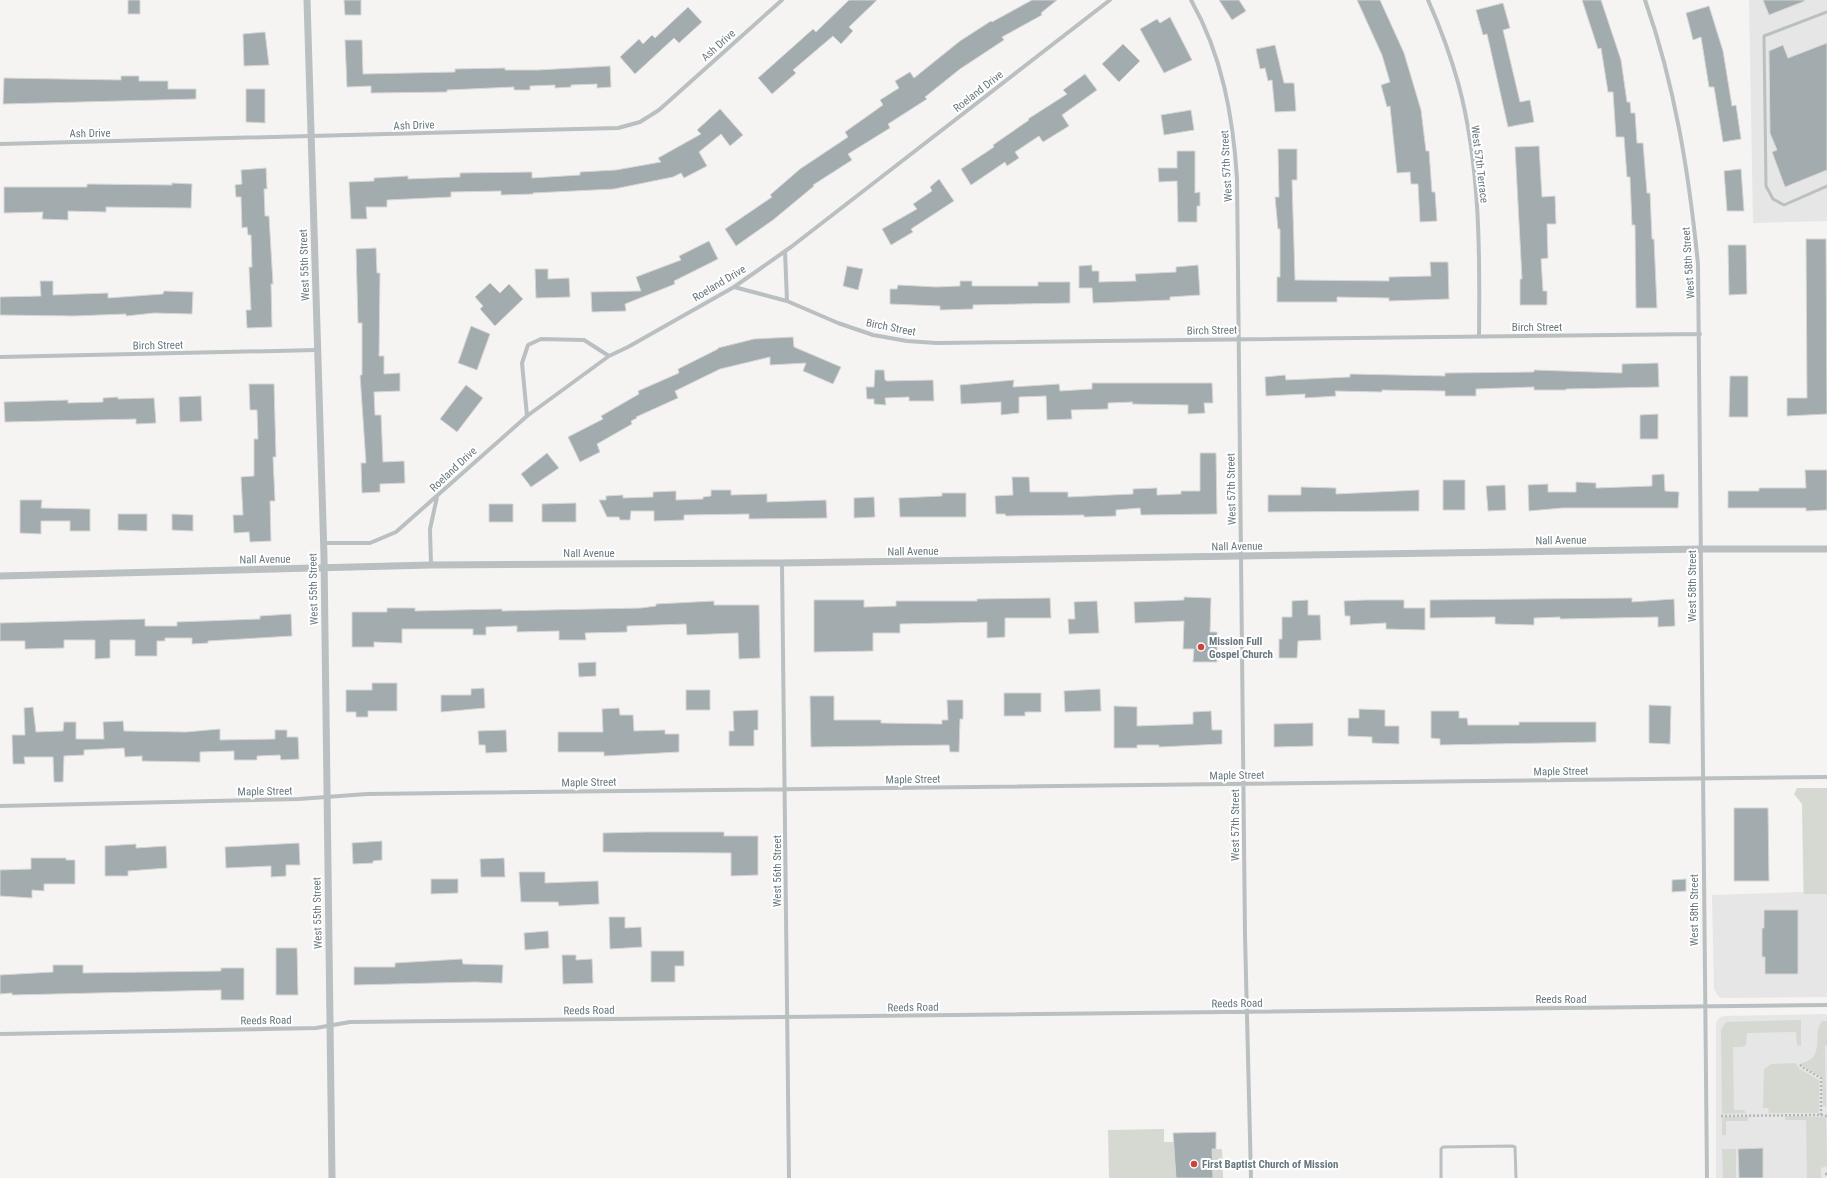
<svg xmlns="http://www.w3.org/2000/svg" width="1827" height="1178" font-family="'Roboto Condensed',sans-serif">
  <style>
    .built { fill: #e5e6e5 }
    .green { fill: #d5d9d2 }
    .building { fill: #a2abae; stroke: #d6d6d4 }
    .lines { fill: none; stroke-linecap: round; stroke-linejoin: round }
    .path { stroke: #b4b8ba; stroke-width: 2.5; stroke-dasharray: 2 2; stroke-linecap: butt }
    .service { stroke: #babfc1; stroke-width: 3 }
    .minor { stroke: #babfc1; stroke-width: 4 }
    .tertiary { stroke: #babfc1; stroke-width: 7 }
    .poi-dot { fill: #cb453c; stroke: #fff; stroke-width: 1.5 }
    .labels { text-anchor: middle; stroke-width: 4; stroke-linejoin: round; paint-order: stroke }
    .street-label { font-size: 11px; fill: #68787f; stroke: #fff }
    .poi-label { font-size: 11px; font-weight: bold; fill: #68787f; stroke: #fff; text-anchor: start }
  </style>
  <rect width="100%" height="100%" fill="#f5f4f2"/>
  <path class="built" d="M1749,0H1827V221L1753,223Z
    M1802,788H1827V997L1722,998L1718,996L1714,989L1712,895L1803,892Z
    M1827,1014V1178H1716V1022L1720,1017L1726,1016Z"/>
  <path class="green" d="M1797,788H1827V894H1804L1802,804L1794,794Z
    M1801,1020V1046L1797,1045L1796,1032L1747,1033L1746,1045L1742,1047H1733L1734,1110H1744L1746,1113L1722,1114L1721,1030L1726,1022Z
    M1822,1021H1827V1046H1825L1826,1106H1823L1822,1077L1804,1067L1801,1063C1827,1059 1811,1032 1822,1021Z
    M1795,1063L1800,1069L1819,1080V1113H1769L1768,1108H1763L1764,1069L1771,1064Z
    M1785,1116L1826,1117L1827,1166L1821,1168V1178H1807L1806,1120H1785Z
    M1722,1117H1748V1121H1726V1135H1722Z
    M1164,1129V1142H1173V1145H1175L1176,1178H1109L1108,1130Z
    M1212,1149H1222L1223,1178H1213Z
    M1722,1149H1736V1178H1723Z"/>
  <path class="building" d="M128,0H140V14H128Z
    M344,0H361V15H345Z
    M849,0H877L849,27L853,31L841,44L833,36L793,70L796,73L772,94L758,78L813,29L816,32Z
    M1032,0H1057L1041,13L1042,15L1002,37L1004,40L960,69L925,97L927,99L888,124L890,128L848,154L852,160L813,185L814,186L773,220L736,246L725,229L772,197L770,195L800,169L848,137L845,132L883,105L880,100L899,88L895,81L910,72L914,78L960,41L991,21L992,22Z
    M1219,0H1239L1246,11L1232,20Z
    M1357,0H1380L1404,53L1421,110L1426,151H1429L1432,192H1435L1437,221L1420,222L1418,184H1411L1410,172L1397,173L1390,106L1387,107L1381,85L1390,82L1382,55Z
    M1582,0H1601L1621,60L1627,102H1630L1631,113H1635L1637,143H1643L1647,193H1650L1652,239H1654L1657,308H1636L1635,225H1632L1630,177H1627L1624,137H1616L1613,92H1608L1601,48L1598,49Z
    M1763,0H1804L1805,1L1769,15Z
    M1503,3L1510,28L1503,30L1520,102L1530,100L1534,122L1508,127L1487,34L1483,35L1476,10Z
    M1709,6L1723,51L1732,106L1736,105L1741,139L1723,142L1714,87H1709L1701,37L1693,40L1686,13Z
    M688,7L702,22L679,43L674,38L635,74L620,57L639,39L643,44L652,35L655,38Z
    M1170,17L1192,60L1164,73L1140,29L1157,19L1160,23Z
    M265,32L269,65L244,66L243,34Z
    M345,40H362L363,74L455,72V69L505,68V70H538L610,66L611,87L597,88V84L571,85V87L555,88V85L530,86V90H514V87L447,90V92L371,93V86L347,87Z
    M1827,43V170L1785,187L1772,152L1777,150L1770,133L1769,51L1783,45L1788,58Z
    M1123,44L1140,61L1119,82L1102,64Z
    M1275,45L1284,83H1294L1296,111L1275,112L1272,80L1268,81L1265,68L1260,69L1256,49Z
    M1085,74L1097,90L1062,115L1069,126L1043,142L1039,136L1015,152L1019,158L1007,166L1005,162L971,185L961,169L994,147L993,145L1029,120L1028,119L1067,94L1063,90Z
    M121,76H139V81H168V89H196V99L3,104L4,78L121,80Z
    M246,89H265V123L246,122Z
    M720,109L743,135L730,146L721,134L699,152L707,166L684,178L681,173L673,177L614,189L533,193V194L501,195V191L451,192V197L387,200V207H366L367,219H351L349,182L374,181V178L408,176V179L460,177V173L532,172V178L580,175V172L616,170L661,162L658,158L701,134L697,130Z
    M1191,110L1194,130L1164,135L1161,115Z
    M1539,146L1542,197L1555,196L1556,224H1547L1548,258L1541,259L1543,291H1547V305H1520V279H1522L1515,147Z
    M1278,149H1297V180H1292L1295,280L1389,281V277L1431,276L1430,262H1448L1449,299L1389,301V298L1337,297V302H1277V277H1280V229H1278L1275,197H1279Z
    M1177,151H1195V193L1200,192V206H1197V222H1178L1177,181L1159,182L1158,168H1177Z
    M266,168L267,189H264L265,216H269L273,284H271L272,327L247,328L246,310H251L249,267H252L251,235H248L247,227L242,228L241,197H236L235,185L242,184L241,170Z
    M1741,169L1744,211H1727L1724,171Z
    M939,179L954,201L911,229L913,232L891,245L882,229L917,209L913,204L932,191L930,187Z
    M172,183L192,184L191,208L106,207V212L68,211V220L42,219L43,212L4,213V187H87V184L172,185Z
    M1806,239H1826L1827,414L1787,416V398H1807Z
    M709,241L718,259L674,281L675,284L625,304L626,311L592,312L591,292L641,291L636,277L681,260L679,256Z
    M1728,245H1746L1747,294L1729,295Z
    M376,248L377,273H380L379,356H384V374L400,373V391L374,392L375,415H381L383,462L404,461L405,483L380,484V492L362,493L361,463H366L360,375H362V323H358L356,249Z
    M1092,265V271H1099V282L1136,281L1135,274L1176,272V267L1198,265L1200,295L1170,297V300L1093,303L1092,288H1079V266Z
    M847,266L863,269L858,290L843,286Z
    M535,269H548V279L569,278L570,297L536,298Z
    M40,281H53V295L108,293V298L163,294L164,291L193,292L192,314L154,313L126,316V314L73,316L0,315V297L41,296Z
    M960,281H972V286H1038V282H1070V303L973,305V309L940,310V306L890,304V289H897L898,285L936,287L960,286Z
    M490,283L500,293L509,284L523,299L495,326L480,309L483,306L475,297Z
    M471,326L490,334L477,370L458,363Z
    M793,337L794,347L841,367L833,384L803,371L806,363L770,365V357L720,369L675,391L678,398L636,417L637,418L631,421L632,424L597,444L600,452L580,462L568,437L603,419L601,416L639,394L638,391L679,373L678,369L718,349V348L754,339Z
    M1658,363L1659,387L1566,389V390H1534V387L1476,389V396H1445V391L1382,390V392L1335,391L1336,396L1305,398V394L1266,396L1265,377L1285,375L1286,380L1350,377V374L1445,376V373L1534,372V370L1622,373V364Z
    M875,370H884L885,380L887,381L933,380L934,401H909V397L885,398L886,405L874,404V399H867L866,387H874Z
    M1730,376H1748V417H1729Z
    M1014,380L1013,387L1059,384L1060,391L1092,389V383H1212L1213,403H1204L1205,413L1188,414V405L1132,404L1133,402L1108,403V409L1071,410L1072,419L1047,420L1046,396L1019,397V413L1001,415V402L961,404L960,385Z
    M249,384H274L276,457H273L275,501H270L271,541L250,542L249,532L234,533L233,515H243L241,477L254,476V439H258L257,410H250Z
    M466,385L483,398L457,432L440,419Z
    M201,396L202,421L180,422L179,397Z
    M118,397V399L154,398L156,423L136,424V419L5,422L4,402L68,400V403L103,402V398Z
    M1658,414V439H1640V415Z
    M547,453L559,468L531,487L521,474Z
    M1200,453H1216L1217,514L1141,515L1140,508L1116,510V516L1084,517V515L1006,516L1005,514H996L995,496L1013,495L1012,477H1029L1030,492H1068V497L1133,494V489L1157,488V495L1181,494V491H1200Z
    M1805,470H1827V510L1806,511V508H1728V491H1759V488H1806Z
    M1664,474L1665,491L1679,492L1678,508H1562L1529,511L1528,485L1548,484V492H1576V482L1596,483V488L1652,486V475Z
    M1443,480H1465V510H1443Z
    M1505,485L1506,510L1488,511L1486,486Z
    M1301,487L1336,488V494L1419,490V511L1268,512V495H1301Z
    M711,490H731V495L767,494V502L826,500L827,518L749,519V514L684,515V520L654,521V511H631L630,520H620L619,517H607L599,500H606V496L623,495V498L653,497V492L676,491V500L703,499V497L711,496Z
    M942,493H966V517H900L899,498L942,496Z
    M874,497L875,517L854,518V498Z
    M20,500H42L41,508L90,509V531H70V521H41V534L20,533Z
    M576,503V522H542V504Z
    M489,504H513V522H489Z
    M118,514H147V531L118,530Z
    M172,514L193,515V531L172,530Z
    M1184,597L1211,598L1210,632H1217V662H1193L1194,649H1183L1184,621L1135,623L1134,602L1184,600Z
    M1050,598L1051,618H1005V637L987,638V622L900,624V633H873V651L814,652V600H864V607L896,606V601H977V599Z
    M1632,598V602L1674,599L1675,626L1658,627V617L1560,619V617L1534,618V625L1495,624V617L1430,618V600Z
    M1308,600V615H1320L1321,640L1298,641L1297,658H1279V639H1282V617H1292V601Z
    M1365,600H1404V608H1425V630L1386,629V623L1350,625V616H1345L1344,601Z
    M714,601V605H759L760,658L739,659L738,633L687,635L686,624L627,626V632L585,633L586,640H559V631L517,632V626L486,627V635H473V629H402V643L374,642V647H352V612H387V608H415V611L502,609V611L641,608L656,606V604Z
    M1097,601L1099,633L1069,634L1068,619H1075L1074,602Z
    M291,614L292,636L208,641V643L192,644V638H165V641H157V656H135V640H110V658L95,659V640H64V648L25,649V641H0V623L145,619V626H177V622L260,619V616Z
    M596,662V676L579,677L578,663Z
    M372,683H397V711H368V717H356V712H346V690H372Z
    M484,688L485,708L441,712V695H471V689Z
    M1100,689L1101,711L1065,712L1064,691Z
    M686,690H710V710H686Z
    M1004,693H1041V712H1025V716H1004Z
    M810,696H834V720H881V723L942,724V720H948L947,700H963V719H960L959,752H950L949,745L811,747Z
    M1649,705L1671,706L1670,744L1649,743Z
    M1114,706L1137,707V726L1193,724V712L1211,711L1212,730H1222V744L1159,747V745H1137V748H1114Z
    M33,707L36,732L63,731L64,722H76V739H104L103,722L123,721L124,731L186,732L220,729V740L275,739V730H287V737H298L299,759L281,760L280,755L257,756V760H234V751L200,752V762L142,761V756L125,757L124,748L84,750V755L64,756L63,782H54L53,757H24L25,764H13L12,735H25L24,708Z
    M619,708L620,715H633L634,731L665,730V734H679V752L604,756V752H558V732H603L602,709Z
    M1359,709L1385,710V726H1399V744L1372,743V737L1348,736V718H1359Z
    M758,710V730H754V746H729V731H734L733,711Z
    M1431,711H1459V718H1467L1468,725H1519V722H1596V742L1440,745V739L1431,738Z
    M1313,723V746L1274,747V724Z
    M506,730L507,752L486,753L485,745H479L478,731Z
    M1734,808H1768L1769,881H1734Z
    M646,832H724V836H758V875L731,876V853L603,852V833Z
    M382,841V860L373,861V863L353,864L352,843Z
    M299,843L300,865H286V876L271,877V866L226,868L225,847Z
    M136,844V848L166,846L167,868L128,871V876H105V846Z
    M31,858H66V860H75V884H44V891L32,890V898L0,896V870L31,869Z
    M504,858L505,877H481L480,859Z
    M519,872H545V883L598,881L599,904L559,906L558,902H521Z
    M431,879H458V893L431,894Z
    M1686,879V891L1672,892V880Z
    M1764,910H1798V974H1765V957H1762V928H1764Z
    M609,917H625V928L641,927L642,947L610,949Z
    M548,931L549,948L525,950L524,933Z
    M276,948H297L298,995H276Z
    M651,951H684V966H675V982H651Z
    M562,955H576V960L592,959L593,983L563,984Z
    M462,959L463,964L503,965L502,983L475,982L354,985V967H395V963Z
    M53,965H83V973L221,971V968H244V1000H221V990L12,995V993L0,994V975L53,972Z
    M1216,1132V1149H1212L1213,1178H1176L1173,1133Z
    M1763,1148V1178H1739L1738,1149Z"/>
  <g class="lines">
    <path class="path" d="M1821,1115L1827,1116
      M1721,1116L1821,1115V1078L1802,1067L1799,1063
      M1825,1174H1827"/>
    <path class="service" d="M1827,12L1764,36L1766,186L1773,199L1784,205L1827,186
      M1441,1178V1149L1443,1147L1512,1146L1515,1147L1516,1178"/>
    <path class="minor" d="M1191,0C1222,55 1233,116 1237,178L1245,935L1251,1178
      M1428,0C1440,27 1451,57 1459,86C1480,166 1480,253 1479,336
      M1645,0C1675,85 1689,174 1698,264L1707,1178
      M0,144L618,128L640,122L659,110L782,0
      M785,251L787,301
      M734,287L787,301L838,323L873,335L907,341L936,343L1700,334
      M0,357L317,350
      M527,416L522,363L528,345L541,339L584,340L609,356
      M323,543H370L396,532L527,416L609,356L628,347L734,287L791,247L1110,0
      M782,563L789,1178
      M431,565L430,529L437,497
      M0,806L299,799L367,794L1827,777
      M0,1034L316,1028L350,1022L1827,1005"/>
    <path class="tertiary" d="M307,0L324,556L332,1178
      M0,576L431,565L782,563L1701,549H1827"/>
  </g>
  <g class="poi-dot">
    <circle cx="1201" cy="647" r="4"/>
    <circle cx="1194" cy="1164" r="4"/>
  </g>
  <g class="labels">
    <g class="street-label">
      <text transform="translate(718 45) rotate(-42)" y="4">Ash Drive</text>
      <text transform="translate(978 91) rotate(-38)" y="4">Roeland Drive</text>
      <text transform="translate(414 125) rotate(-2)" y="4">Ash Drive</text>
      <text transform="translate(90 133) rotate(-1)" y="4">Ash Drive</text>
      <text transform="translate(1480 164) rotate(83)" y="4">West 57th Terrace</text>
      <text transform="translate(1226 166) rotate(-93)" y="4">West 57th Street</text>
      <text transform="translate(1688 263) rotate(-94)" y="4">West 58th Street</text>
      <text transform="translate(304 265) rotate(-92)" y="4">West 55th Street</text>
      <text transform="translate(719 283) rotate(-31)" y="4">Roeland Drive</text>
      <text transform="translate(891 327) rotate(11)" y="4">Birch Street</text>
      <text x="1537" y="331">Birch Street</text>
      <text transform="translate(1212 330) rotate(-1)" y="4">Birch Street</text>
      <text transform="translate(158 345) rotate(-1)" y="4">Birch Street</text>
      <text transform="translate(453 469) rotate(-43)" y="4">Roeland Drive</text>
      <text transform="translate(1231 489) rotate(-91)" y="4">West 57th Street</text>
      <text transform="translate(1561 540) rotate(-1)" y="4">Nall Avenue</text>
      <text transform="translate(1237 546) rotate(-1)" y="4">Nall Avenue</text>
      <text transform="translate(913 551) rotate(-1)" y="4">Nall Avenue</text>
      <text x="589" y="557">Nall Avenue</text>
      <text transform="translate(265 559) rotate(-1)" y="4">Nall Avenue</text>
      <text transform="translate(1692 586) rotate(-90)" y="4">West 58th Street</text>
      <text transform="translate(313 589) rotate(-91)" y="4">West 55th Street</text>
      <text transform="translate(1561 771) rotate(-1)" y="4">Maple Street</text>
      <text transform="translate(1237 775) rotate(-1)" y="4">Maple Street</text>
      <text transform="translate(913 779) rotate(-1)" y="4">Maple Street</text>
      <text transform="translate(589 782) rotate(-1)" y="4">Maple Street</text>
      <text transform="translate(265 791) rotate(-1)" y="4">Maple Street</text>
      <text transform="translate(1235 825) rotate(-90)" y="4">West 57th Street</text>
      <text transform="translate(777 871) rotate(-90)" y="4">West 56th Street</text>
      <text transform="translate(1694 910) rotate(-90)" y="4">West 58th Street</text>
      <text transform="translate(317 913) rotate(-91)" y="4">West 55th Street</text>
      <text x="1561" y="1003">Reeds Road</text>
      <text transform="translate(1237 1003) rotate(-1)" y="4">Reeds Road</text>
      <text transform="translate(913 1007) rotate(-1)" y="4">Reeds Road</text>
      <text transform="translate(589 1010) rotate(-1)" y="4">Reeds Road</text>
      <text transform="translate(266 1020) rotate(-1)" y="4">Reeds Road</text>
    </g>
    <g class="poi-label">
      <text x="1209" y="645">Mission Full<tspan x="1209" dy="13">Gospel Church</tspan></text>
      <text x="1202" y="1168">First Baptist Church of Mission</text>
    </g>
  </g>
</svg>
